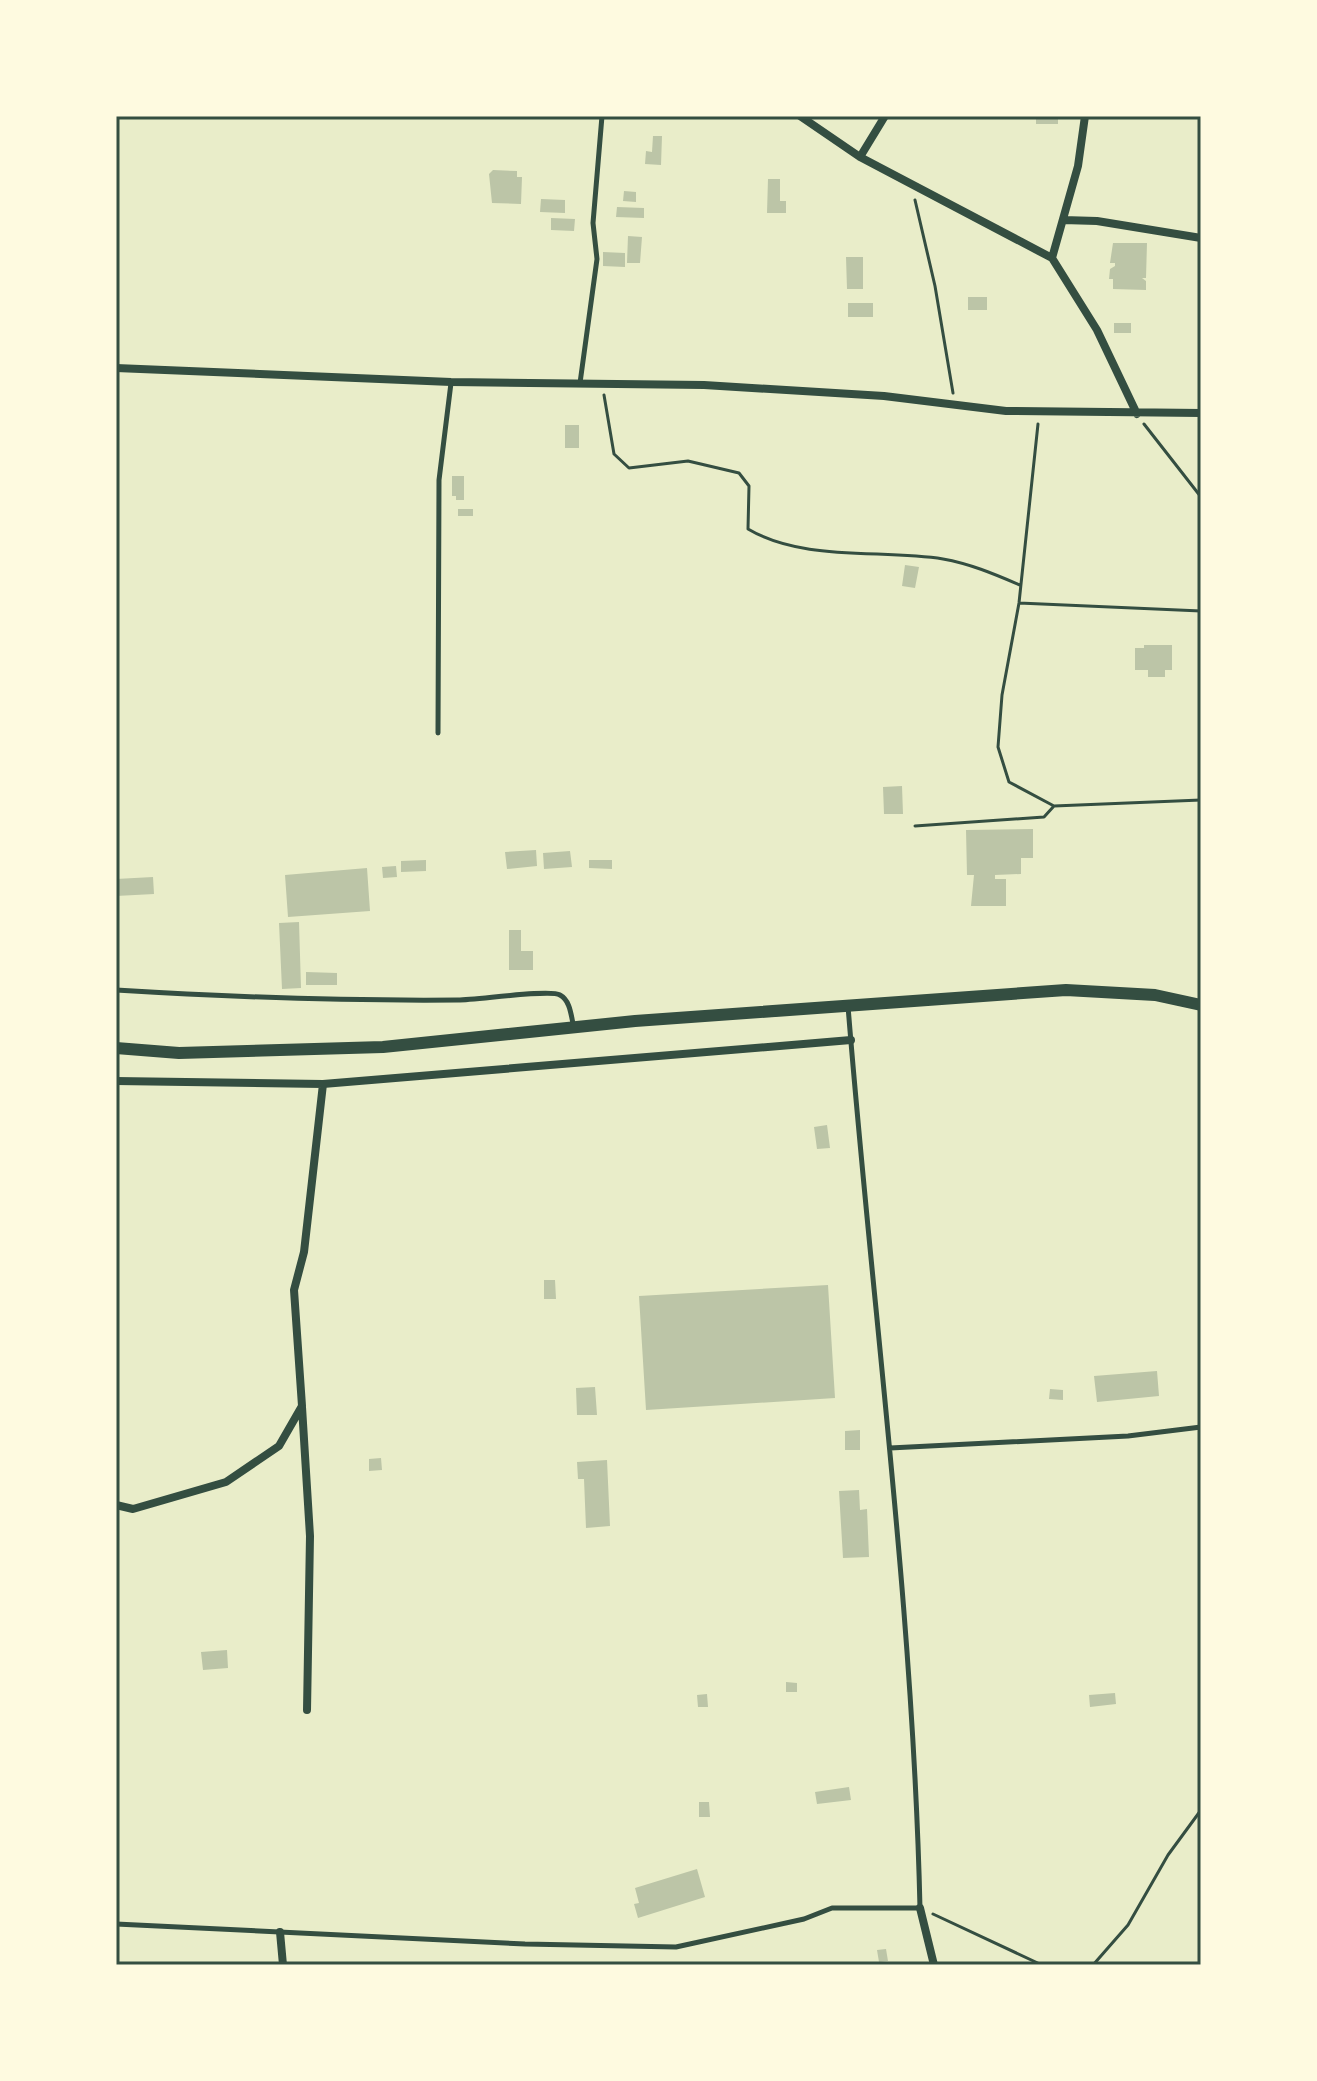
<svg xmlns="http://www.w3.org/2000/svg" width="1317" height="2081" font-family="'Exo 2',sans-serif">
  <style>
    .building { fill: #bcc5a7 }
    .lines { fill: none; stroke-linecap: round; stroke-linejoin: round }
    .path { stroke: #344e41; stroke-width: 3 }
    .service { stroke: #344e41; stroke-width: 5 }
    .minor { stroke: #344e41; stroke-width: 8 }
    .tertiary { stroke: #344e41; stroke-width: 12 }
    .neatline { fill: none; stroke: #344e41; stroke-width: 3 }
  </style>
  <rect width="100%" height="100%" fill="#e9edc9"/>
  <path class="building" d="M1036,116H1058V124H1036Z
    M653,136H662L661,165L645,164L646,151L652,152Z
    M493,170L517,171V177H522L521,204L492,203L489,174Z
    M768,179H780V201H786V213H767Z
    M624,191L636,192V202L623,201Z
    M541,199L565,200V213L540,212Z
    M617,207L644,208V218L616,217Z
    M551,218L575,219L574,231L551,230Z
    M628,236L642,237L640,263H627Z
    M1113,243H1147L1146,278H1142L1146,281V290L1113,289V279H1109L1110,269L1115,266V263H1110Z
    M603,252L625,253V267L603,266Z
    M846,257H863V289H847Z
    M968,297H987V310H968Z
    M848,303H873V317H848Z
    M1114,323H1131V333H1114Z
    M565,425H579V448H565Z
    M452,476H464V500H456V496H452Z
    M458,509H473V516H458Z
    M905,565L919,567L915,588L902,586Z
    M1144,645H1172V670H1165V677H1148V670H1135V648H1144Z
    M902,786L903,814H884L883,787Z
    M1033,829V858H1021V874L995,875V879H1006V906H971L974,875H967L966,830Z
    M536,850L537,866L507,869L505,852Z
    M570,851L572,867L544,869L543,853Z
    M426,860V871L401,872V861Z
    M589,860H612V869L589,868Z
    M396,866L397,877L383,878L382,867Z
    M367,868L370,911L288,917L285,875Z
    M153,877L154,894L116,896V879Z
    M299,922L301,988L282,989L279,923Z
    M509,930H521V951H533V970H509Z
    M306,972L337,973V985H306Z
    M827,1125L830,1148L817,1149L814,1127Z
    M544,1280H555L556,1299H544Z
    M828,1285L835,1398L646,1410L639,1296Z
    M1157,1371L1159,1396L1097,1402L1094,1376Z
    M595,1387L597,1415H577L576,1388Z
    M1050,1389L1063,1390V1400L1049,1399Z
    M860,1430V1450H845V1431Z
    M381,1458L382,1470L369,1471V1459Z
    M607,1460L610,1526L586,1528L584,1479H578L577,1462Z
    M859,1490L860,1510L867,1509L869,1557L843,1558L839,1491Z
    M227,1650L228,1668L203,1670L201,1652Z
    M786,1682L797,1683V1692H786Z
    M1115,1693L1116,1704L1090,1707L1089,1695Z
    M707,1694L708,1707H698L697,1695Z
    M849,1787L851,1800L817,1804L815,1792Z
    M699,1802H709L710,1817H699Z
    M697,1869L705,1897L638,1918L634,1904L639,1903L635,1888Z
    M886,1949L888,1961L879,1962L877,1950Z"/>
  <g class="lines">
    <path class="path" d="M915,200L935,286L953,393
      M604,395L614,454L629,468L688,461L739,473L749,486L748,529C804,562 881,549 943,559C971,564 994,574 1020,585
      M1038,424L1019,603L1002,695L998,747L1009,782L1054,806L1201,800
      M1144,424L1201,497
      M1019,603L1201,611
      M915,826L1044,817L1054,806
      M933,1914L1042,1965
      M1093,1965L1128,1925L1168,1855L1201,1810"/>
    <path class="service" d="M580,383L597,259L593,223L602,116
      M438,733L439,480L451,383
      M116,990C230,997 344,1001 458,1000C477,1000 550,989 560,995C571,1001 571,1017 574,1028
      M890,1448L1128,1436L1201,1427
      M116,1924L525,1944L676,1947L804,1919L832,1908H920C913,1606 872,1307 848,1006"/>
    <path class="minor" d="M800,116L860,157L1052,258L1097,330L1137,414
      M860,157L885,116
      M1063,220L1097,221L1201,238
      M1052,258L1078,166L1085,116
      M116,368L451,382L704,385L884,396L1006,411L1201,413
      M116,1081L323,1084L851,1040
      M302,1407L310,1536L307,1710
      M116,1505L133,1509L226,1482L279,1446L302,1406L294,1290L304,1252L323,1084
      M920,1908L934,1965
      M280,1932L283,1965"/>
    <path class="tertiary" d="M116,1048L179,1053L383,1047L635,1021L1066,990L1155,995L1201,1005"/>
  </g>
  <rect width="1317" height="2081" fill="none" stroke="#fefae0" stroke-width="236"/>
  <rect x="118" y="118" width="1081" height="1845" class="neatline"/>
</svg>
